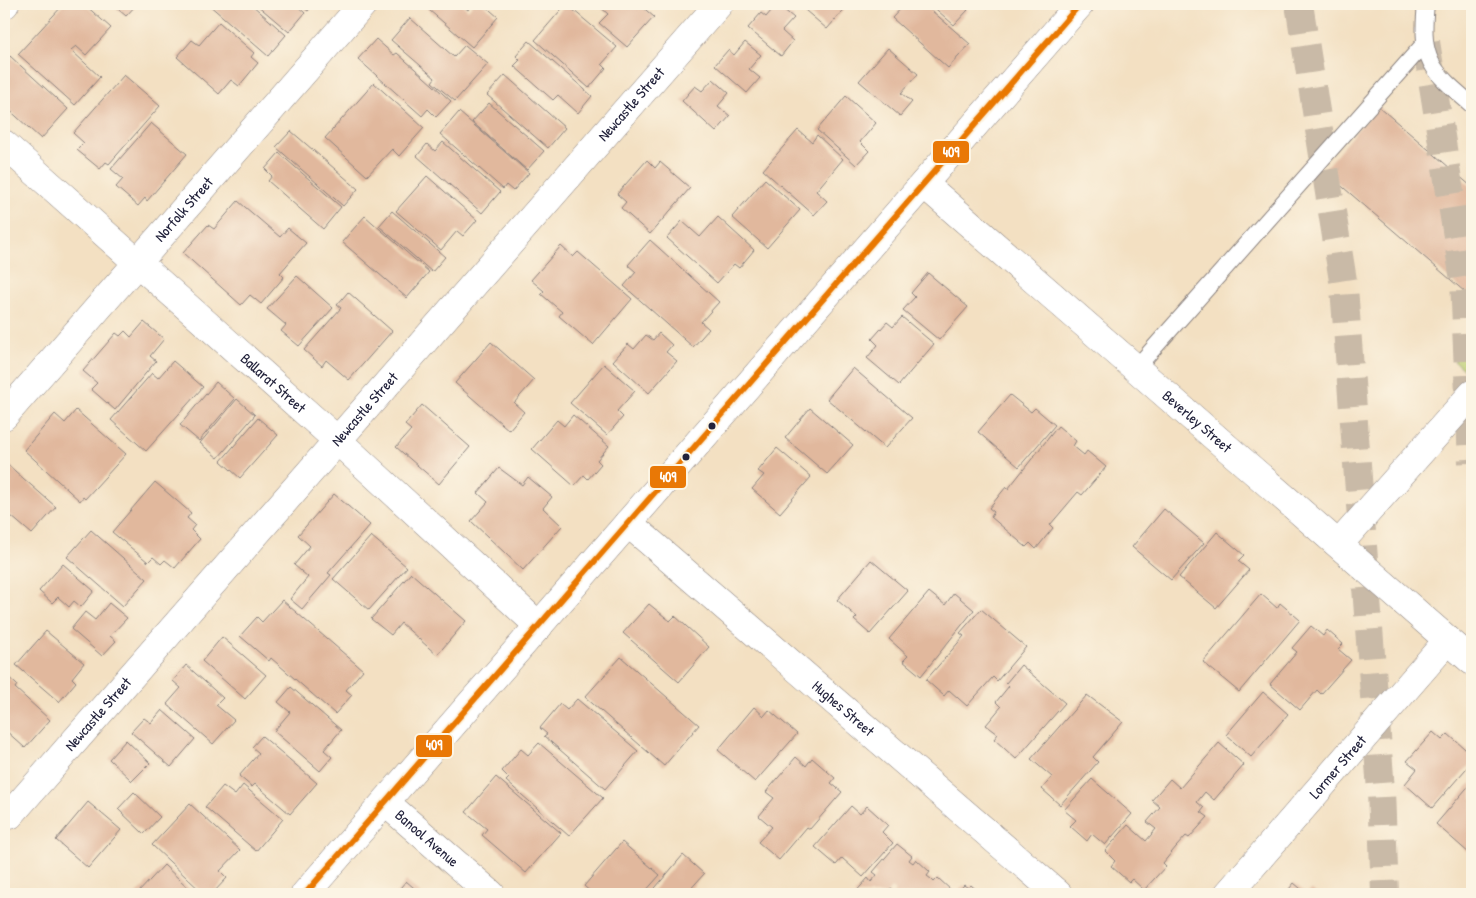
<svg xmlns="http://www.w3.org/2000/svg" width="1476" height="898" font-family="'Patrick Hand',sans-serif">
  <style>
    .green { fill: #bccc6f; stroke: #6f7755 }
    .building { fill: #e1b89d }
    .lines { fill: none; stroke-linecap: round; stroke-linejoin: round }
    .highway-tunnel { stroke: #c9baa7; stroke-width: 28; stroke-dasharray: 28 14; stroke-linecap: butt }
    .lane-casing { stroke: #8a817e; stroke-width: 18 }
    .street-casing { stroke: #8a817e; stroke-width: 29 }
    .secondary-casing { stroke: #8a817e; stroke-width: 29 }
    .lane { stroke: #fff; stroke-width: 16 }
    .street { stroke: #fff; stroke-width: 28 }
    .secondary { stroke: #fff; stroke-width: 28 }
    .bus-1-casing { stroke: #fcf5e5; stroke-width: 10 }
    .bus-1 { stroke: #e97806; stroke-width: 6 }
    .bus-dot { fill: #22223b; stroke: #fcf5e5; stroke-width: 2 }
    .labels { text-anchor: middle; stroke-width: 4; stroke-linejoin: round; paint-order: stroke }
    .street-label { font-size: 15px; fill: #22223b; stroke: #fcf5e5 }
    .line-badge { stroke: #fcf5e5; stroke-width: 2 }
    .badge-label { font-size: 14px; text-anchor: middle; font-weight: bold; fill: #fff }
  </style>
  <rect width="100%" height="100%" fill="#fcf5e5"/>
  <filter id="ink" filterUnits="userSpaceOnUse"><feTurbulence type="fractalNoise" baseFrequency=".02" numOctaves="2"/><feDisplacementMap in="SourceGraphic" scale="10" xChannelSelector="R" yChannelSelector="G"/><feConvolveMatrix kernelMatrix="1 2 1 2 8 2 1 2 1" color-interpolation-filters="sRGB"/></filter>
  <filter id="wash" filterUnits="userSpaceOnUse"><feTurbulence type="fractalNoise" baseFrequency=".0096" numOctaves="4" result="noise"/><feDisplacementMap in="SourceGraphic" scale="20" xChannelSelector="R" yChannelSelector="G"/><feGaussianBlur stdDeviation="1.12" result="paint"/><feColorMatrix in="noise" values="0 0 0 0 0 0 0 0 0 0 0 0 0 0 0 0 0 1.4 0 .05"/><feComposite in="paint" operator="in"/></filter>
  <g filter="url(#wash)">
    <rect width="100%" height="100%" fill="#f3e0c2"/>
    <path class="green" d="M1472,340V377L1454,361Z"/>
    <g id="blocks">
      <path class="building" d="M64,4H84L111,28L86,55L76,46L71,50L100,77L75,105L18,54Z
        M112,4H137L126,16Z
        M208,4H251L286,35L268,56Z
        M256,4H295L305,13L289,32Z
        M299,4H314L308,11Z
        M422,4H461L468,10L473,4H483L498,17L472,47Z
        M566,4L617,47L602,64L606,68L589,88L535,40Z
        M597,4H639L654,17L627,47L599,23L608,14Z
        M777,4L794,18L782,31L793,41L781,56L748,28L761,13L766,17Z
        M798,4H849L827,29Z
        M905,4H924L970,44L948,68L892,18Z
        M930,4H965L963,6L968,10L954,25Z
        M410,18L454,57L465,45L488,64L455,101L432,82L435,78L391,40Z
        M219,22L254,53L251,57L258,63L239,86L231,80L219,94L177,57L192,40L199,45Z
        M376,39L394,55L397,53L451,101L436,117L428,109L422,116L358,59Z
        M529,41L592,96L578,113L558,95L553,100L514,66L520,60L516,56Z
        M745,42L761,55L749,69L760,78L747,93L715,65L728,50L734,55Z
        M888,48L918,74L901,93L912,102L900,116L859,81Z
        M10,56L68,109L41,139L4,105V63Z
        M124,75L160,106L109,164L106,162L100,169L77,150L84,143L73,133Z
        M505,75L565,128L548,148L487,95Z
        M713,79L729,93L718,106L730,116L716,132L682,101L695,86L702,91Z
        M374,83L424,128L399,156L392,149L367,176L325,138Z
        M846,96L876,123L860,142L869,151L856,165L817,130Z
        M489,103L544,151L527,170L472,122Z
        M1378,106L1472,187V298L1323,170Z
        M459,112L529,173L513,191L506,185L503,189L440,134Z
        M151,123L187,154L147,201L145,198L138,206L116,187L123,179L111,169Z
        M798,130L812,142L817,135L843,159L816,191L827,201L814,215L763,170Z
        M291,131L358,189L343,206L276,147Z
        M443,142L500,192L482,213L417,156L427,144L435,151Z
        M279,153L341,207L323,229L268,181L272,176L265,169Z
        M647,160L655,168L660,162L690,188L650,234L621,208L626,202L617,194Z
        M427,176L477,220L463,236L457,231L441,250L396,211Z
        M765,179L800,210L767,248L732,217Z
        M238,201L280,237L288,228L306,243L280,273L284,277L261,304L250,295L241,305L183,253L208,225L214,229Z
        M392,211L445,257L432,272L379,226Z
        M365,216L429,272L407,298L342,242Z
        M718,217L754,250L739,268L734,264L717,283L667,238L682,221L700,237Z
        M650,240L719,302L701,322L709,329L693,347L624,286L636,272L628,265Z
        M561,246L573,257L578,252L632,299L593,345L559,316L562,312L541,294L544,291L531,280Z
        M928,273L968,307L939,340L903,310L915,297L911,293Z
        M297,276L333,308L299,346L281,331L286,325L267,309Z
        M348,292L392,331L349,380L326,360L322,366L304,350L341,308L337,305Z
        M902,317L934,344L899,385L867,358L878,345L872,339L887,322L893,327Z
        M144,322L164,339L150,356L156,361L115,410L91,389L97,383L83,371L116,333L120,336L125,331L131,337Z
        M659,333L672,345L666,352L677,361L649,393L613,361L628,344L634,349L646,335L653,340Z
        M491,342L534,380L514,403L524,412L509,430L455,383Z
        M173,361L203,387L146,451L111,420L152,373L158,378Z
        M604,364L635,391L617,411L623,417L607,435L570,403Z
        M853,368L912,418L885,448L827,399Z
        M216,382L235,399L199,441L180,425Z
        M1010,395L1031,412L1035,408L1055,425L1019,467L978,432Z
        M237,399L255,415L218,458L200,443Z
        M422,405L470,447L439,484L396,447L411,430L405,425Z
        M810,408L853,445L827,474L785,438Z
        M76,410L126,454L85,499L83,497L80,501L24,450L55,414L65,423Z
        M573,415L609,446L597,460L601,464L588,479L584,475L574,486L532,449L557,420L564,426Z
        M258,418L278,435L240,478L221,461Z
        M1058,426L1076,441L1073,446L1084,455L1087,451L1106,467L1082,495L1078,492L1050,525L1053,528L1036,549L1030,543L1026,547L991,517L994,512L989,508L1006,487L1008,489Z
        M777,448L811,477L780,513L752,489L764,475L758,471Z
        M7,464L56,507L32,534L4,510V468Z
        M499,468L522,485L528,477L552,497L543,508L562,526L523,570L471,521L488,502L478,493Z
        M155,482L191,513L187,518L195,525L191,530L200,539L175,568L165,560L161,564L153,557L148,562L112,532Z
        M334,494L370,525L328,573L331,575L302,609L290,599L308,577L294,565L310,546L298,535Z
        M1164,509L1204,543L1171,580L1132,547Z
        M91,530L147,579L123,606L67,557Z
        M1217,532L1244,555L1238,561L1249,570L1216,608L1179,577Z
        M371,536L407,567L369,610L333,579Z
        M871,560L908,591L870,634L854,620L857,617L837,600Z
        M63,564L94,591L81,607L74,601L69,607L58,597L52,603L39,591Z
        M411,573L466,621L437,655L401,623L391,635L371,619Z
        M929,592L945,605L954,593L974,610L921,676L903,661L908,656L889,639Z
        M1261,594L1277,608L1280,603L1300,620L1239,692L1203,662Z
        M282,600L363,670L346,690L352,695L335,714L271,658L269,661L240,636L257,617L262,622Z
        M109,603L127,618L110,636L116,641L102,656L71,629L85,612L95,620Z
        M649,604L670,621L675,616L709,647L679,682L623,633Z
        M981,609L1026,647L997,681L993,677L967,706L949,690L944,696L926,680L964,636L960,633Z
        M1311,626L1323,636L1327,630L1343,644L1338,649L1351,660L1321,694L1317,690L1300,710L1270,684L1297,652L1292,648Z
        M46,631L84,663L72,678L76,682L59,702L16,665Z
        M222,637L266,675L245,699L202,661Z
        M621,657L699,725L664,766L585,697Z
        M186,665L223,698L216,705L234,720L213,744L167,704L181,688L173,681Z
        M1021,665L1065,703L1016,759L994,739L998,734L986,725L1001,707L996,702L1009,686L1006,683Z
        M4,673L17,685L15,688L50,720L25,748L4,729Z
        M291,687L341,730L324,750L332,757L320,771L274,731L290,712L278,702Z
        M1263,692L1288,714L1251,757L1226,735Z
        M1087,695L1123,722L1093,757L1098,762L1060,805L1042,789L1052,777L1031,759Z
        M577,699L638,751L605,789L544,736L547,734L540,728L560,704L567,710Z
        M754,707L764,716L769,710L797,734L755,782L718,750Z
        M162,710L195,739L171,767L131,732L144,718L151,723Z
        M1433,732L1442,740L1448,734L1472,755V762L1432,808L1405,784L1417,769L1407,761Z
        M262,736L317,783L290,814L255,784L252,787L239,776L259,753L252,747Z
        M126,740L150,763L132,781L109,759Z
        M539,743L603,798L569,836L506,781L509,778L502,771L521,749L528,755Z
        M1219,743L1244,765L1214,800L1205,792L1197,802L1204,808L1201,812L1208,817L1189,838L1186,836L1176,847L1163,863L1166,866L1144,890L1132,879L1129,882L1111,866L1115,861L1105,851L1128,825L1146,841L1156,829L1147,822L1160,807L1152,800L1170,779L1180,788Z
        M796,757L806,766L812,758L835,778L831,783L842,792L810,829L807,827L779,860L758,842L772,827L759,816L774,798L766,792Z
        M496,777L561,833L526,873L482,835L487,829L466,812Z
        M1092,779L1132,814L1105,845L1092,834L1087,841L1070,826L1076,820L1064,810Z
        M1472,782V851L1470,854L1436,824Z
        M243,785L283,819L256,851L205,807L223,786L235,795Z
        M134,792L160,817L144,834L118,809Z
        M88,802L121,830L88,868L56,840Z
        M190,804L240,850L220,871L227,878L212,894H204L152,845Z
        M851,806L860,814L867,806L888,825L882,832L893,843L863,877L842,858L836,865L815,847Z
        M622,842L660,875L643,894H593L584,886Z
        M897,844L912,856L909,860L913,863L916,859L930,872L927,876L931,879L934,882L938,878L952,891L949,894H893L895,891L891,888L886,894H854L868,878L871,882L877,875L873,872Z
        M683,855L704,874L687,893L689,894H650Z
        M164,865L195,894H137Z
        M406,881L421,894H395Z
        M1294,883L1307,894L1311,889L1317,894H1285Z
        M964,885L968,888L971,885L981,894H956Z"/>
    </g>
  </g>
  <g filter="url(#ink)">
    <use href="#blocks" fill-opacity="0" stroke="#8a817e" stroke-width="1"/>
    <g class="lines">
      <path class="highway-tunnel" d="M1299,4L1344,287L1381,791L1385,894
        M1426,42L1464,280L1472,463"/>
      <defs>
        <path id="lane" d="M1426,4C1420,61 1431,70 1472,105
          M1136,368L1425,43"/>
        <g id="street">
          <path d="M4,5L5,4"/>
          <path id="s1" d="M4,144L337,440L539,626"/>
          <path id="s2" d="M924,184L1472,661"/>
          <path id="s3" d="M4,416L363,4"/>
          <path id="s4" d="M628,523L1058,894"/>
          <path d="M1339,544L1472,394"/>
          <path id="s5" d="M386,803L491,894"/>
          <path id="s6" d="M10,815L719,4"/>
          <path id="s7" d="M1228,894L1448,640"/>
        </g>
        <path id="secondary" d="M305,894L1080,4"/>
      </defs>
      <use href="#lane" class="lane-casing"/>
      <use href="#street" class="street-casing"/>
      <use href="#secondary" class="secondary-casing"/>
      <use href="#lane" class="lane"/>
      <use href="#street" class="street"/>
      <use href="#secondary" class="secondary"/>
      <defs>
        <path id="bus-1" d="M305,894L1080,4"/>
      </defs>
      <use href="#bus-1" class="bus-1-casing"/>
      <use href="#bus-1" class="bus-1"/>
    </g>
  </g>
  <g class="bus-dot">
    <circle cx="712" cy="426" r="4.5"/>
    <circle cx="686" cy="457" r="4.5"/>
  </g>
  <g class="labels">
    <g class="street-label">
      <text dy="5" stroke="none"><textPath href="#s6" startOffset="944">Newcastle Street</textPath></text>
      <text dy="5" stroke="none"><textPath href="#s3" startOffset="274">Norfolk Street</textPath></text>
      <text dy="5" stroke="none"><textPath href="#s1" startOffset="360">Ballarat Street</textPath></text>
      <text dy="5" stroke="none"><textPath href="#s6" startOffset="539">Newcastle Street</textPath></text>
      <text dy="5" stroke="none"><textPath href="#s2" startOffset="362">Beverley Street</textPath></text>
      <text dy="5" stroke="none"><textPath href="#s4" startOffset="284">Hughes Street</textPath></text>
      <text dy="5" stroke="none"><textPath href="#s6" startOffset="134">Newcastle Street</textPath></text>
      <text dy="5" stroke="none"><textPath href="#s7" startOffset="168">Lormer Street</textPath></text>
      <text dy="5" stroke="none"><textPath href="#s5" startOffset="54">Banool Avenue</textPath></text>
    </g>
  </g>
  <g class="line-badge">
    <rect x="932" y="140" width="38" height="24" rx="5" fill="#e97806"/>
    <rect x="649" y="465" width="38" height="24" rx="5" fill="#e97806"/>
    <rect x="415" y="734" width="38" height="24" rx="5" fill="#e97806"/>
  </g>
  <g class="badge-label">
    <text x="951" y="157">409</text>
    <text x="668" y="482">409</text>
    <text x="434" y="750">409</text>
  </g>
  <rect width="1476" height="898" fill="none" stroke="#fcf5e5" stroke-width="20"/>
</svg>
